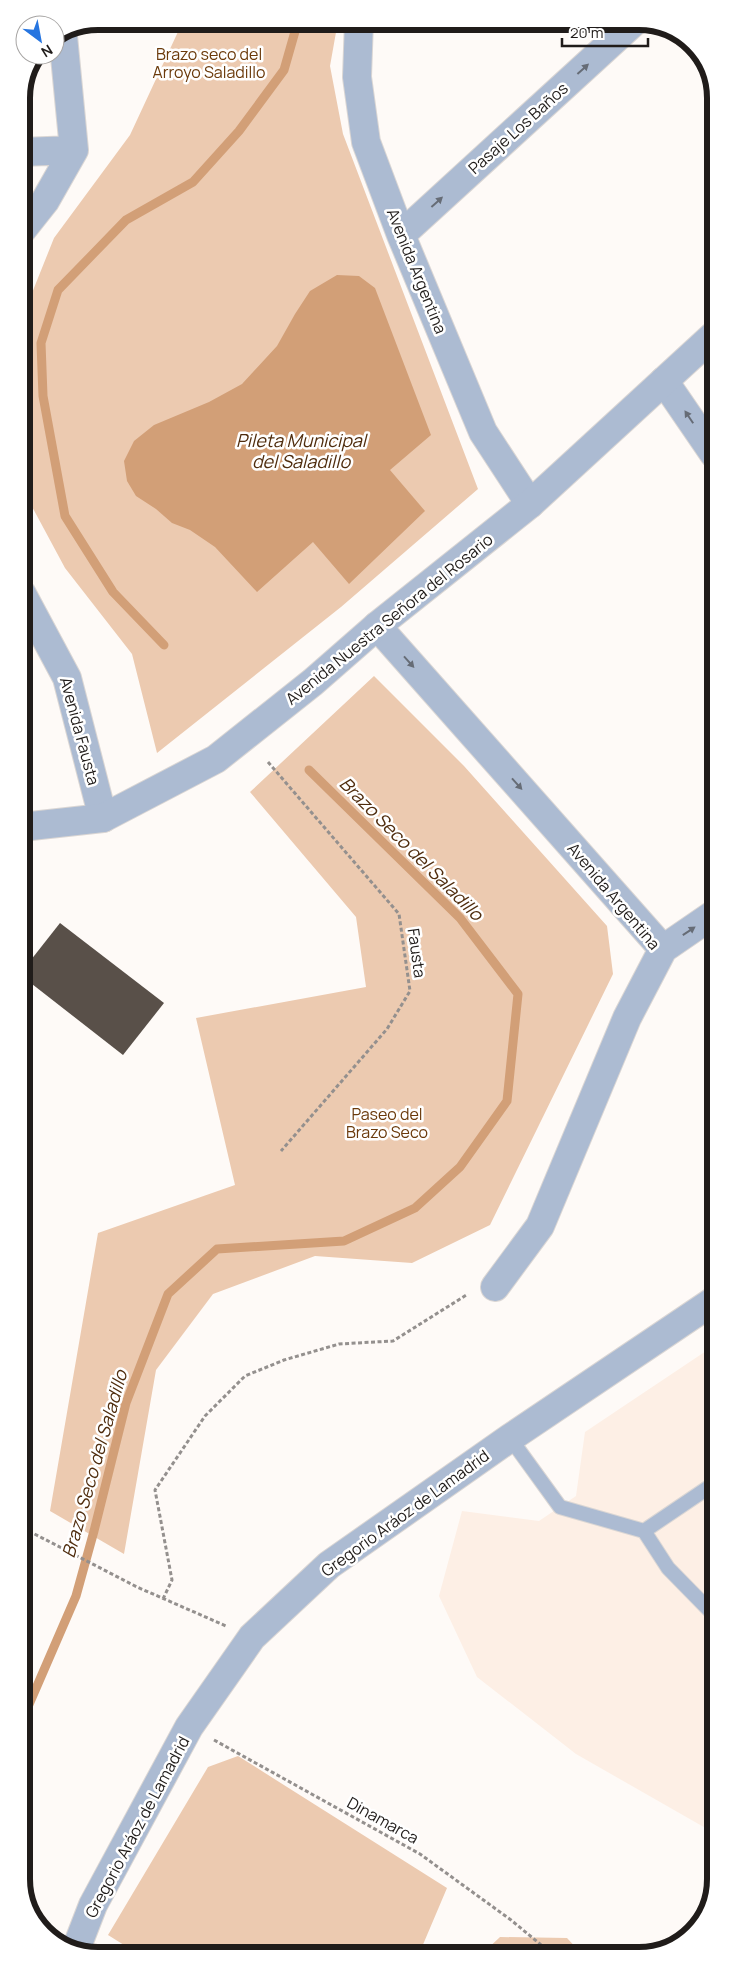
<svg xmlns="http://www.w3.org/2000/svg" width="737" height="1977" font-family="Manrope,sans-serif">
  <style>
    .built { fill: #fdefe5 }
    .green { fill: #eccab0 }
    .water { fill: #d29f77 }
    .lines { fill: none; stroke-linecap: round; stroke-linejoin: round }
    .stream { stroke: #d29f77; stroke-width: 9 }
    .building { fill: #595049 }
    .service-casing { stroke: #dad6d4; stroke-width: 16 }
    .minor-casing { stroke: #dad6d4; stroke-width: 30 }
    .tertiary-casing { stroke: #dad6d4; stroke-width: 30 }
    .path { stroke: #94908e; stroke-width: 3; stroke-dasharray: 4 2.5; stroke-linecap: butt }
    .service { stroke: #acbbd2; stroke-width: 14 }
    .minor { stroke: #acbbd2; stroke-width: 28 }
    .tertiary { stroke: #acbbd2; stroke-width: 28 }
    .oneway { fill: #666c76 }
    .labels { text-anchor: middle; stroke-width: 5; stroke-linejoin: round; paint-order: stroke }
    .park-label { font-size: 16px; fill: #6b3a0b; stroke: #fff }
    .street-label { font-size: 16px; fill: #201c1a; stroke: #fff }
    .water-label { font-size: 18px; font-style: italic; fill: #4f2c0d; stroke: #fff }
    .rim { fill: none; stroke: #201c1a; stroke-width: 6 }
  </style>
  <rect width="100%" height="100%" fill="#fefaf7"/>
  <path class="built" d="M715,1345L716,1834L576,1754L477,1677L439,1596L462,1511L539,1521L576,1496L585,1432Z"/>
  <path class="green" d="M183,21H338L330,66L343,134L478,489L341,607L157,753L132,654L65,568L22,488V318L54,238L130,135Z
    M374,676L464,766L607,926L613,974L490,1225L412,1263L315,1256L213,1294L156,1370L124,1554L50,1511L98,1233L235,1185L196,1018L366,987L356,917L250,792Z
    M238,1756L447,1888L419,1954L140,1955L108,1935L208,1767Z
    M500,1937L567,1938L581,1953L482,1954Z"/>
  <path class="water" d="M337,275L359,276L375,288L431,435L390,470L425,511L349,584L313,542L257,592L215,547L190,530L172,523L156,509L136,496L127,481L124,461L134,441L154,425L209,402L242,384L277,346L295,314L310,291Z"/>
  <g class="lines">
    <path class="stream" d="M164,645L113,592L65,516L43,396L41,343L58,290L126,220L193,182L239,131L284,70L298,21
      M24,1716L76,1596L94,1531L126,1403L168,1294L217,1249L344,1241L415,1208L460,1167L507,1101L518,994L460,918L309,770"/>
  </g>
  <path class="building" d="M60,923L164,1003L123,1055L23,977V970Z"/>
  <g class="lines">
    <defs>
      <path id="service" d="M510,1438L560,1507L644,1531L668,1568L715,1616
        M644,1531L715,1483"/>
      <path id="minor" d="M359,21L357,77L366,142L401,235L483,432L530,504
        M63,36L74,150
        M21,152L74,150
        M22,230L45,201L74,150
        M401,235L635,21
        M664,381L714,454
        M22,594L67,678L103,818
        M377,626L663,949
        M495,1287L540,1226L627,1018L663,949L714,914
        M76,1949L93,1905L189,1727L252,1637L329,1565L510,1438L715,1300"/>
      <path id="tertiary" d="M22,827L103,818L216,759L313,682L377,626L530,504L713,336"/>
    </defs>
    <use href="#service" class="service-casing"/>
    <use href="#minor" class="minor-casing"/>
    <use href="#tertiary" class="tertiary-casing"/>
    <path class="path" d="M268,762L399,914L410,991L387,1029L281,1151
      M23,1528L137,1587L226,1626
      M163,1599L172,1580L155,1490L205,1416L245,1376L284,1360L339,1344L393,1341L468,1294
      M214,1740L420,1854L511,1920L552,1954"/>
    <use href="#service" class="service"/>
    <use href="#minor" class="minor"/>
    <use href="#tertiary" class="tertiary"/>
  </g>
  <defs><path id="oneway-solid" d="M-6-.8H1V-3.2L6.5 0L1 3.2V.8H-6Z" transform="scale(1.25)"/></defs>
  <g class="oneway">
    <use href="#oneway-solid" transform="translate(583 69) rotate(-42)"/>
    <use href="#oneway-solid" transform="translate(437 202) rotate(-42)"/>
    <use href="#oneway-solid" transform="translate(689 417) rotate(-124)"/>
    <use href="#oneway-solid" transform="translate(409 662) rotate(48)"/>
    <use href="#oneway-solid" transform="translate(517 784) rotate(48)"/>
    <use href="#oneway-solid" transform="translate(689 931) rotate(-34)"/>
  </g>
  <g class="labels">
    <g class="park-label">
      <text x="209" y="60">Brazo seco del<tspan x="209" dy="18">Arroyo Saladillo</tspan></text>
      <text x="387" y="1120">Paseo del<tspan x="387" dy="18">Brazo Seco</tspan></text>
    </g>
    <g class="street-label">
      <text transform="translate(518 128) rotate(-42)" y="6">Pasaje Los Baños</text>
      <text transform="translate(417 271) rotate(68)" y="6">Avenida Argentina</text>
      <text transform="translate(389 619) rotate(-39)" y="6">Avenida Nuestra Señora del Rosario</text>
      <text transform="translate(80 731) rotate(75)" y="6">Avenida Fausta</text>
      <text transform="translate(614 896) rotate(50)" y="6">Avenida Argentina</text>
      <text transform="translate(417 953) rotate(82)" y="6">Fausta</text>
      <text transform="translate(405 1513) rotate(-36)" y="6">Gregorio Aráoz de Lamadrid</text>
      <text transform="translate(383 1820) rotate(29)" y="6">Dinamarca</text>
      <text transform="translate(137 1827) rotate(-62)" y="6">Gregorio Aráoz de Lamadrid</text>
    </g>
    <g class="water-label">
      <text x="301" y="447">Pileta Municipal<tspan x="301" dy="21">del Saladillo</tspan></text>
      <text transform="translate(411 849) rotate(45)" y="6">Brazo Seco del Saladillo</text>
      <text transform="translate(95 1464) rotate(-74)" y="6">Brazo Seco del Saladillo</text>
    </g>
  </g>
  <path d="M0 0H737V1977H0ZM98 30H639A68 68 0 0 1 707 98V1879A68 68 0 0 1 639 1947H98A68 68 0 0 1 30 1879V98A68 68 0 0 1 98 30Z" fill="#fff" fill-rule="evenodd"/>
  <path class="rim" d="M98 30H639A68 68 0 0 1 707 98V1879A68 68 0 0 1 639 1947H98A68 68 0 0 1 30 1879V98A68 68 0 0 1 98 30Z"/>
  <g transform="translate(40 40) rotate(148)"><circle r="24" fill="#ffffff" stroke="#a6a4a3"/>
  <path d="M0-4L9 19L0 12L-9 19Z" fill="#2675e0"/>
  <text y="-8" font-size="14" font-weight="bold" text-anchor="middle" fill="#201c1a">N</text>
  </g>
  <path d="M562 38v8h86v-8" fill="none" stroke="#201c1a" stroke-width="2.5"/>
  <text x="570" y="38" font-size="15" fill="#201c1a" stroke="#ffffff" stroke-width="4" paint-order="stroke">20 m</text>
</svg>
